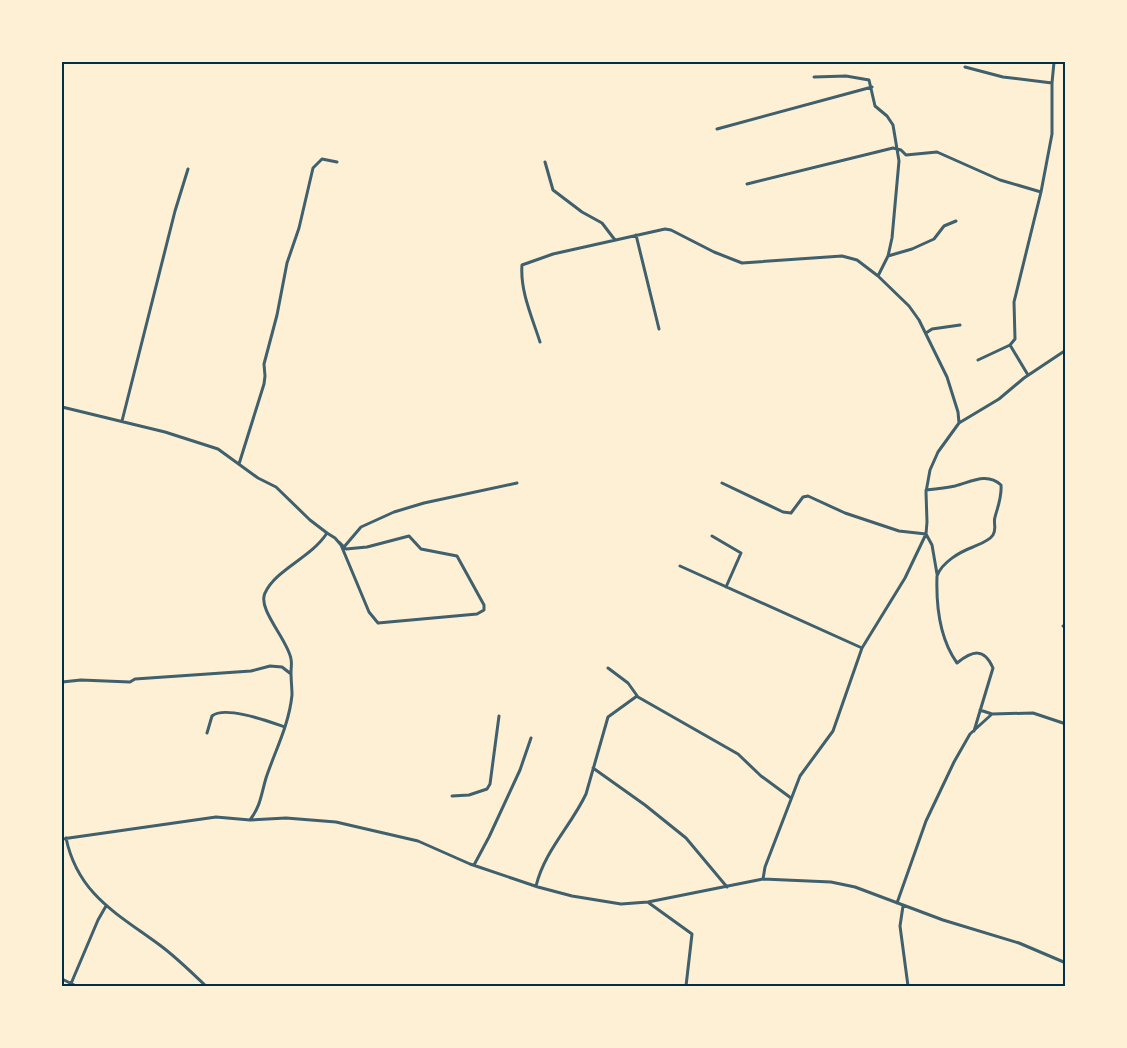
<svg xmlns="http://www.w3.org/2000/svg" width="1127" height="1048" font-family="'Varela Round',sans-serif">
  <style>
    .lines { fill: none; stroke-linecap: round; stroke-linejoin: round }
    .minor { stroke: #3f606c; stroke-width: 3 }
    .neatline { fill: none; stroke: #003049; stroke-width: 2 }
  </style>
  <rect width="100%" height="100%" fill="#fdf0d5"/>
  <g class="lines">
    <path class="minor" d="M965,67L1003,77L1052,83V134L1041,192L1014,302L1015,339L1010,345L1028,375
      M814,77L846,76L869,80L875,106L887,116L893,125L899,161L892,238L888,256L878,276
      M1052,83L1054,62
      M717,129L872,87
      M545,162L553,190L582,212L602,223L615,240
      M747,184L893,148L901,150L906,155L937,152L1000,180L1041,192
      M636,235L659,329
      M888,256L912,249L934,239L944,226L956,221
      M926,333L932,329L960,325
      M540,342C532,317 520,291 522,265L553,254L665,229L671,230L714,252L742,263L842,256L857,260L878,276L909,306L919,320L947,377L958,412L959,423L938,452L930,470L926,492L927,522L926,534L905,578L862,648L833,731L800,776L765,867L763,879
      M978,360L1010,345
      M62,407L165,432L218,449L258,478L276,487L310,520L327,533C311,558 276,569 265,593C257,609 288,640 291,659C292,664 291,668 291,672C291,680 292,688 292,695C289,725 275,751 266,778C261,795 261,805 250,820
      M122,421L175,211L188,169
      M959,423L999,399L1024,378L1066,350
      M239,464L264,384L265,376L264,364L277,315L287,263L299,228L313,168L322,159L337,162
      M722,483L783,512L791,513L803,497L808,496L845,513L899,531L926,534L932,545L937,574
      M926,490C936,489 946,488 955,486C971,482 987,472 1001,485C1002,497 998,506 995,517C993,523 997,529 993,535C989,541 980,544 973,547C960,552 942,562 937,576C936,606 939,638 957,663C972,651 984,647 993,668L974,731
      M327,533L335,538L341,545L369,612L378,623L477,614L484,610V605L457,556L421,549L409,536L367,547L346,549L339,542
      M712,536L741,553L726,587
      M344,547L361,527L394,512L424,503L517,483
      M680,566L862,648
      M1063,626L1066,628
      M608,668L628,683L638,697L738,754L761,776L791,798
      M62,682L81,680L130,682L135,679L251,671L270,666L282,667L291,674
      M980,710L992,714
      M207,733L212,716C225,705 270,722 285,727
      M593,768L645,805L686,838L727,887
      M452,796L469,795L487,789L490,784L499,716
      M66,838C78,895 118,914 161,946C177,958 191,972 206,986
      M62,839L216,817L250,820L286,818L336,822L418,841L470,864L538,887L572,896L621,904L648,902L763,879L831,882L855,887L943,920L1019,943L1066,963
      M474,865L489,837L520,770L531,738
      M536,886C545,850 571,826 586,794L608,717L637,696
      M649,903L692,934L686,986
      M897,903L926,821L954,762L970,734L992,714L1033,713L1066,724
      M903,906L900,926L908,986
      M62,979L76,986
      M70,986L98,920L106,906"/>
  </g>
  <rect width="1127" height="1048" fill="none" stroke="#fdf0d5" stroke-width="126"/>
  <rect x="63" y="63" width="1001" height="922" class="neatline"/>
</svg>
